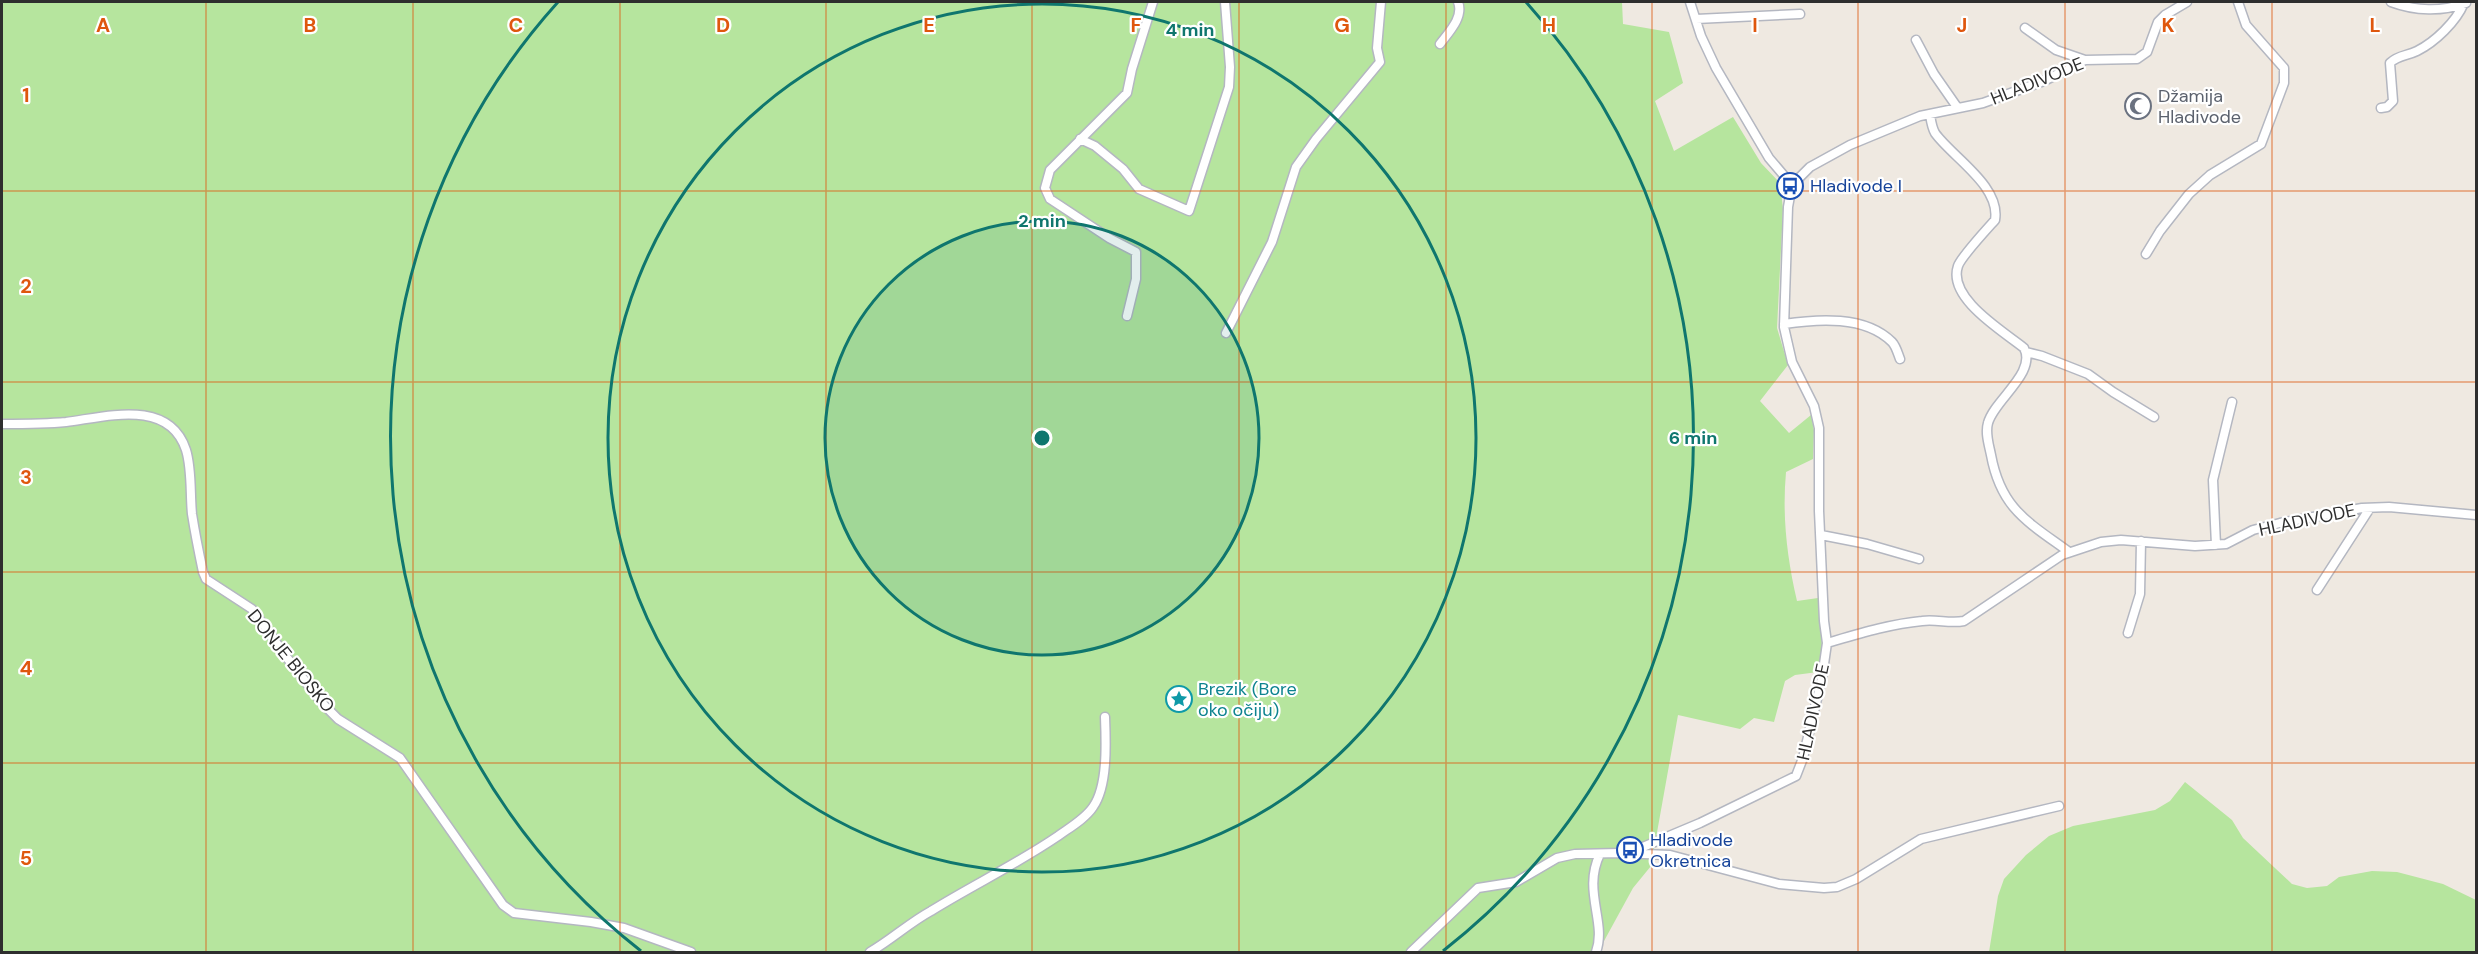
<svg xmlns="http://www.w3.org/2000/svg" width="2478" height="954" font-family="'DM Sans',sans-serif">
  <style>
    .green { fill: #b6e59e }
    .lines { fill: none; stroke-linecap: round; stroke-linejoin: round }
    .street-casing { stroke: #b4b7c1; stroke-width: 11 }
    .street { stroke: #fff; stroke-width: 8 }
    .grid { fill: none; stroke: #df570e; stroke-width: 1.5; stroke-opacity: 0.55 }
    .ring { fill: none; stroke: #0f766e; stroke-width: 3 }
    .labels { text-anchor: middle; stroke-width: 4.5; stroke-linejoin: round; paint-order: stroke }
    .street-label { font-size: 18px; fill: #2e2e2e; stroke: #fff }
    .worship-label { font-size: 18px; fill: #5b616d; stroke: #fff; text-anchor: start }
    .transit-label { font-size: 18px; fill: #164399; stroke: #fff; text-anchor: start }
    .culture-label { font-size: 18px; fill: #0d838f; stroke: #fff; text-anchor: start }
    .grid-label { font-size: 20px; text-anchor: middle; font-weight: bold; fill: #df570e; stroke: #fff; stroke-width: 4.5; stroke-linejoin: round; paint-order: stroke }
    .centre { fill: #0f766e; stroke: #fff; stroke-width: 3 }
    .ring-label { font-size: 18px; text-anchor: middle; font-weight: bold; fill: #0f766e; stroke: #fff; stroke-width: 4.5; stroke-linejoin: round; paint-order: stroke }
  </style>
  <rect width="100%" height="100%" fill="#efe9e1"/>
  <path class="green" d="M2,2H1622L1623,24L1669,32L1683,83L1655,101L1674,151L1733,117L1761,163L1780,183L1783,209L1777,328L1788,365L1760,401L1789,433L1811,415L1814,430L1813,459L1786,472C1782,516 1787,558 1797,601L1818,598L1822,645L1818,672L1795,675L1785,681L1774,722L1754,718L1740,729L1678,715L1651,866L1633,888L1598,952H2Z
    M2185,782L2232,820L2243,838L2292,884L2307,888L2327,886L2339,877L2372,871L2397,872L2443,884L2476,900V952H1989L1998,896L2004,879L2026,855L2049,836L2073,826L2155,810L2170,801Z"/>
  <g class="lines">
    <defs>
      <path id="street" d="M1690,2L1701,36L1716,68L1769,158L1792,185
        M2187,2L2165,15L2158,22L2147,52L2137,59L2085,60L2044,81L1983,103L1920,116L1850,145L1810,167L1792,185L1788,207L1784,327L1792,362L1814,406L1819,428V511L1824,621L1827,643C1858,634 1890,624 1922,621C1937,619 1950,624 1964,621L2062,555L2101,542L2121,540L2195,546L2226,544L2253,530L2280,523L2362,508L2389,507L2476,515
        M2391,2C2415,11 2442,12 2466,3
        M1696,19L1800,14
        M2025,28L2056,50L2085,60
        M1916,40L1934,74L1957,107
        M1440,44C1449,32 1464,17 1458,2
        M2381,108L2387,107L2393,101L2390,63C2398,55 2407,56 2417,51C2435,42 2456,22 2464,3
        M1930,115C1931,121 1932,128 1935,133C1952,157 2001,186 1995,220C1987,229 1961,257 1958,266C1947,298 2003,331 2024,348C2037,373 1994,400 1988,423C1985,433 1989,445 1991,455C2001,509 2028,522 2069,552
        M1080,139L1095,146L1123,169L1139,189L1189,211L1229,87L1230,67L1225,2
        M2146,254L2160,231L2189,194L2210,175L2261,144L2284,83V68L2246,25L2238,2
        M1127,316L1136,279V252L1109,238L1050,199L1045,188L1050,170L1127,93L1132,69L1153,2
        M1784,324C1817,319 1865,315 1892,342C1896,346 1898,354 1900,359
        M1226,333L1272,242L1296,167L1316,139L1380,62L1377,48L1381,2
        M2026,352L2042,356L2088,374L2113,392L2154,417
        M2,424C23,424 45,424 66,422C106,417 169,398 186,450C192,469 190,494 192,514C195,533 199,553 203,572L206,579L252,609L288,659L323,704L338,719L400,758L503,905L514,913L591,922L624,928L691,952
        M1821,535L1867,544L1919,559
        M2216,545L2213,480L2232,402
        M2317,590L2370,508
        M2128,633L2140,594L2141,541
        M1631,852L1700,823L1796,776L1803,758L1822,678L1827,643
        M870,952C891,940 909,923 931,911C973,885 1017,864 1058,836C1069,828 1085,819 1093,807C1108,786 1106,742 1105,717
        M1411,952L1478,888L1516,882L1557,858L1575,854L1619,853L1670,855L1779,884L1824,888L1837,887L1856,879L1921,839L2059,806
        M1596,952C1607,922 1582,891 1600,854"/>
    </defs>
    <use href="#street" class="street-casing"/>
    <use href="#street" class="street"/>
  </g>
  <path class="grid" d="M206,2V952M413,2V952M620,2V952M826,2V952M1032,2V952M1239,2V952M1446,2V952M1652,2V952M1858,2V952M2065,2V952M2272,2V952M2,191H2476M2,382H2476M2,572H2476M2,763H2476"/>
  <circle cx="1042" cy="438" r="217" fill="#0f766e" fill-opacity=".12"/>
  <g class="ring">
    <circle cx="1042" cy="438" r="217"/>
    <circle cx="1042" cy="438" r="434"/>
    <path d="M641 951A651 651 0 0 1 558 2M1526 2A651 651 0 0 1 1443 951"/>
  </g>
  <defs>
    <symbol id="mosque-ring" viewBox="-11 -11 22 22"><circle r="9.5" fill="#fff" stroke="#6b7280" stroke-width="1.5"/><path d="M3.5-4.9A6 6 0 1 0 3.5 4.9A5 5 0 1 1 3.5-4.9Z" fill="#6b7280"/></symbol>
    <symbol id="bus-ring" viewBox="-11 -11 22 22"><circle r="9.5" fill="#fff" stroke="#1a4fb4" stroke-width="1.5"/><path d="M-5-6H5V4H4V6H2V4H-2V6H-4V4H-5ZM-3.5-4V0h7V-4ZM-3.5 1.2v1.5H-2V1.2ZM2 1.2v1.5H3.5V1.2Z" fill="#1a4fb4"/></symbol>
    <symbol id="sight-ring" viewBox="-11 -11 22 22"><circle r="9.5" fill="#fff" stroke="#0f9aa8" stroke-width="1.5"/><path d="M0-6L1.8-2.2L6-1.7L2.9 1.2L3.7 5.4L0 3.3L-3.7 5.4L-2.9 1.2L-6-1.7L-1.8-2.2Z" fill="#0f9aa8"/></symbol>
  </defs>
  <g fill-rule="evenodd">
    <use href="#mosque-ring" x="2123" y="91" width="30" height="30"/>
    <use href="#bus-ring" x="1775" y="171" width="30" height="30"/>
    <use href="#sight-ring" x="1164" y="684" width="30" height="30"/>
    <use href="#bus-ring" x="1615" y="835" width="30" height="30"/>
  </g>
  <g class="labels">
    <g class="street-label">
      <text transform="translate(2037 81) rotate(-22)" y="6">HLADIVODE</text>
      <text transform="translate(2307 520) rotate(-12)" y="6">HLADIVODE</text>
      <text transform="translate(291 661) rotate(51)" y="6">DONJE BIOSKO</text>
      <text transform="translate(1813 712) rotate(-78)" y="6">HLADIVODE</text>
    </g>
    <g class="worship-label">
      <text x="2158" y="102">Džamija<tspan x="2158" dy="21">Hladivode</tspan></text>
    </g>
    <g class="transit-label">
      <text x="1810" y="192">Hladivode I</text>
      <text x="1650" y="846">Hladivode<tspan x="1650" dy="21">Okretnica</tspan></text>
    </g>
    <g class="culture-label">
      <text x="1198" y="695">Brezik (Bore<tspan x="1198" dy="21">oko očiju)</tspan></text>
    </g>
  </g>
  <g class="grid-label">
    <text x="103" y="32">A</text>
    <text x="310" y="32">B</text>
    <text x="516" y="32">C</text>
    <text x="723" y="32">D</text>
    <text x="929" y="32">E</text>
    <text x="1136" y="32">F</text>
    <text x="1342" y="32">G</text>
    <text x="1549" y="32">H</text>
    <text x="1755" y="32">I</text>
    <text x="1962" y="32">J</text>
    <text x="2168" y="32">K</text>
    <text x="2375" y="32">L</text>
    <text x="26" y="102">1</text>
    <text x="26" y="293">2</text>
    <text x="26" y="484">3</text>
    <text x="26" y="675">4</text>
    <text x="26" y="865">5</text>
  </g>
  <circle cx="1042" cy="438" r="9" class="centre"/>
  <g class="ring-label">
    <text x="1190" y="36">4 min</text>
    <text x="1042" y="227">2 min</text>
    <text x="1693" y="444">6 min</text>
  </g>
  <rect width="2478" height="954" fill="none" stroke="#2e2e2e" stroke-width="6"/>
</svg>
